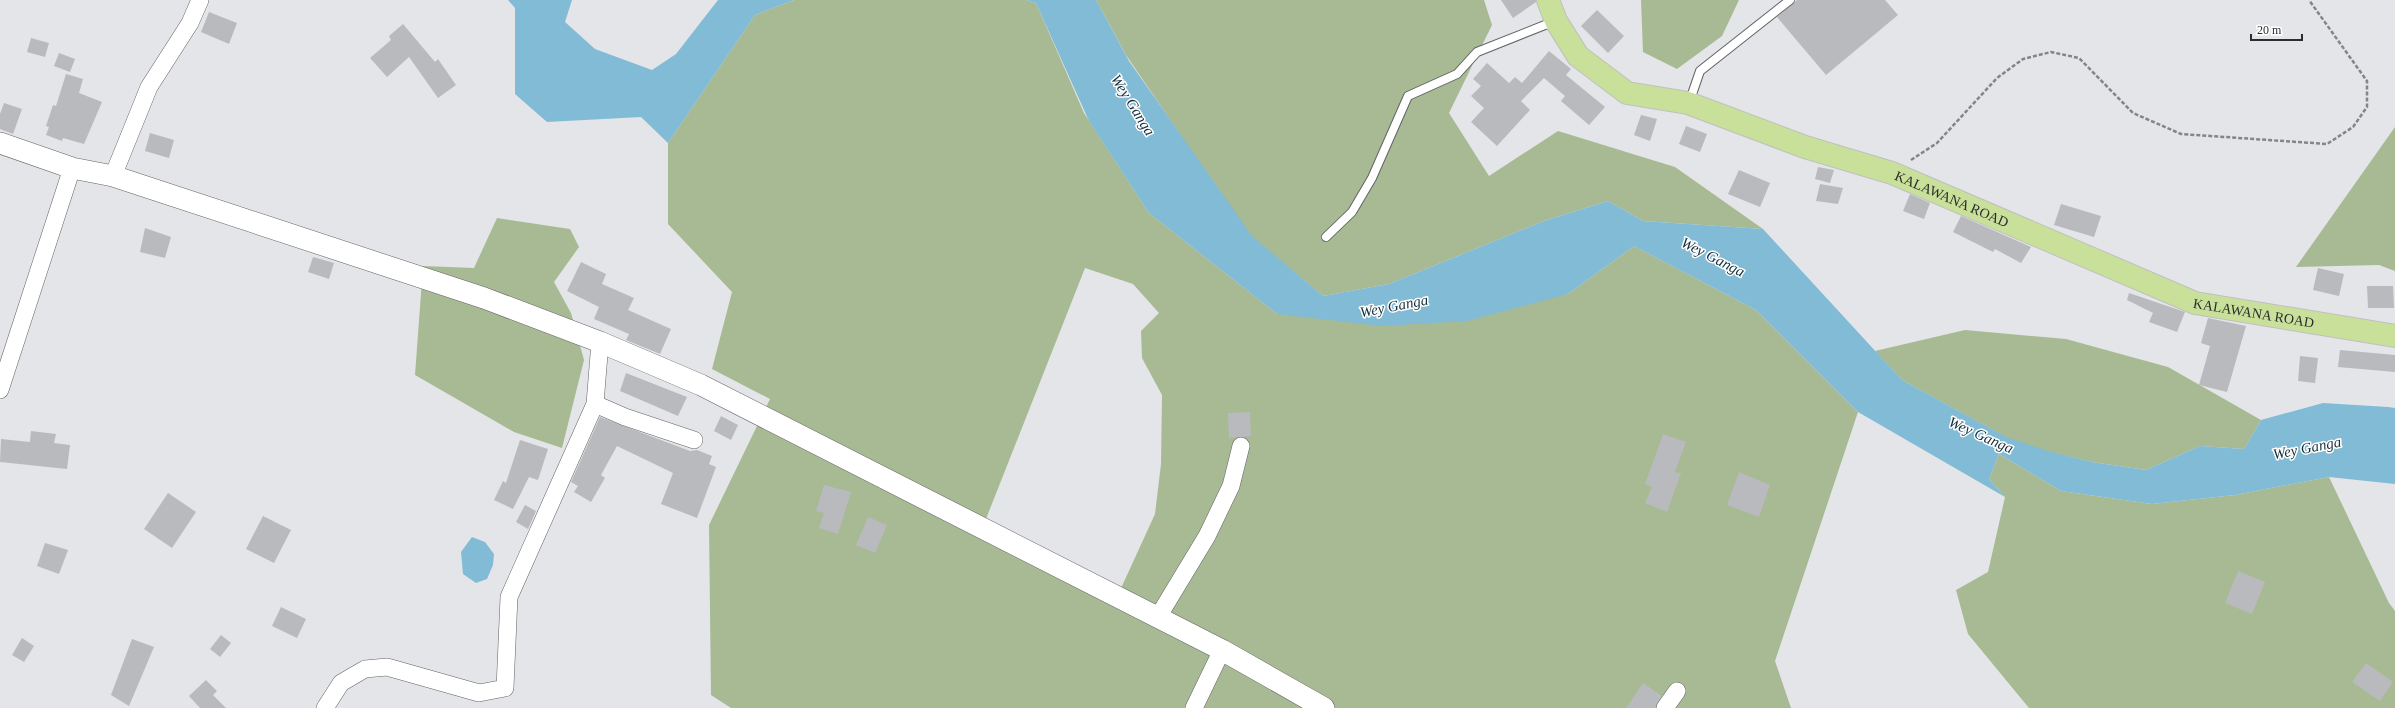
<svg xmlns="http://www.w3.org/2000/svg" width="2395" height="708" font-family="'Times New Roman',serif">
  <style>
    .green { fill: #a7ba93; fill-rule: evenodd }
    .water { fill: #81bbd6 }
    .building { fill: #b9babd }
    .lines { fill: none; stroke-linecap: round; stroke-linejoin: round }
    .service-casing { stroke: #626365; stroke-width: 10 }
    .minor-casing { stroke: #626365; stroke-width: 18 }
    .tertiary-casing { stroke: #626365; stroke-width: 22 }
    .primary-casing { stroke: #bfc0c0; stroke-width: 24 }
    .path { stroke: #848587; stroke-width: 2.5; stroke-dasharray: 4 2; stroke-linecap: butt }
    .service { stroke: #fff; stroke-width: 8 }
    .minor { stroke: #fff; stroke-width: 17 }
    .tertiary { stroke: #fff; stroke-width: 21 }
    .primary { stroke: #c8e09a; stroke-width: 22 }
    .labels { text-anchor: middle; stroke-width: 3; stroke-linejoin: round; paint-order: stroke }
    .street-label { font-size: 14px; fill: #2b2c2d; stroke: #fff }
    .water-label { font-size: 15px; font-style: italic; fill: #132f3b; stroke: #fff }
  </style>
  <rect width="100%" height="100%" fill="#e4e5e8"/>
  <path class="green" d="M794,0H1026L1036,3L1084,113L1149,213L1277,314L1568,294L1634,246L1756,310L1858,412L1775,661L1791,708H731L711,695L709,525L770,399L712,369L732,292L668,224V143L755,15ZM1085,268L1133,284L1159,313L1141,331L1142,358L1162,395L1161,464L1155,514L1117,597L1204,653L984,524Z
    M1096,0H1484L1492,25L1449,113L1489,176L1558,131L1675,167L1763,229L1643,221L1608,201L1544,221L1389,284L1323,296L1248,234L1126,55Z
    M1641,0H1739L1722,36L1677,69L1643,52Z
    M2395,127V271L2379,265L2296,267Z
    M497,218L570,229L579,247L554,282L571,313L584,360L562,448L514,432L415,375L423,266L474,268Z
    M1965,330L2066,339L2168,367L2261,420L2244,449L2200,446L2146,470L2092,462L2020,445L1902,380L1875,351Z
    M1999,454L2061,491L2152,504L2235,495L2329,477L2389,603L2395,611V708H2029L1968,634L1956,590L1988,572L2005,497L1989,479Z"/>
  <path class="water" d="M508,0H572L565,22L595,49L652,70L676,54L718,0H794L755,15L668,143L641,117L547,122L515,94V8Z
    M1026,0H1096L1129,61L1252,236L1323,296L1389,284L1544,221L1608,201L1643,221L1763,229L1902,380L2006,437L2048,451L2092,462L2146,470L2200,446L2244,449L2261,420L2323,403L2388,407L2395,408V484L2329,477L2235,495L2152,504L2061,491L1999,454L1989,479L2005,497L1858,412L1756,310L1634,246L1568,294L1467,321L1381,326L1277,314L1149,213L1089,121L1036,3Z
    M472,537L485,542L494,554L493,565L487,579L476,583L463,574L461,552Z"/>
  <path class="building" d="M1501,0H1536V2L1513,18Z
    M1797,0H1885L1898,15L1826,75L1777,17Z
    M1597,10L1624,36L1608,53L1581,26Z
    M209,12L237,23L229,44L201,32Z
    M403,24L435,62L438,59L456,85L438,98L409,57L387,77L370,58L391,40L389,36Z
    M31,38L49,43L45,57L27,52Z
    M1549,51L1571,69L1566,75L1605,107L1589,125L1561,101L1565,96L1544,78L1521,101L1530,110L1497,146L1471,122L1484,108L1471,96L1481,86L1473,79L1487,63L1509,83L1515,77L1522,83Z
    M59,53L75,59L70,72L54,66Z
    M66,74L83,79L79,93L102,102L84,144L63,138L62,141L46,135L49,127L46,126L53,105L56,106Z
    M4,103L22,109L13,134L0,129V114Z
    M1641,115L1657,119L1650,141L1634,135Z
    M1686,126L1707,134L1700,152L1679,144Z
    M150,133L174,140L169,158L145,151Z
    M1818,167L1834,170L1830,183L1815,179Z
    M1739,170L1770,183L1760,207L1728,194Z
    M1820,184L1843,188L1838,204L1816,201Z
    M1910,194L1930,203L1924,219L1903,211Z
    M2061,204L2101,216L2094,237L2054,225Z
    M1961,216L2031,247L2021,263L1995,249L1993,252L1953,232Z
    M145,228L171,237L165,258L140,252Z
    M313,257L334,263L329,279L308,272Z
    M581,262L606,274L602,284L634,298L628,310L671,329L660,354L626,340L629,334L594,319L599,307L567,291Z
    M2318,268L2344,274L2339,296L2313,290Z
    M2367,286H2393L2394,308H2368Z
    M2129,293L2185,312L2177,332L2149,322L2153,313L2127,300Z
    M2208,318L2246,326L2227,392L2199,385L2210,346L2201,343Z
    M2340,350L2395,355V372L2338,367Z
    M2300,356L2318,358L2315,383L2298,381Z
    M626,373L687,397L678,416L620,391Z
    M1250,412L1251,436L1229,438L1228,413Z
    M721,416L738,425L731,440L714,431Z
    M600,417L690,451L697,450L712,456L709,464L716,467L697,518L661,504L673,473L617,446L601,475L605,478L591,502L574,492L578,486L571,482Z
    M31,431L56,434L54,443L70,445L67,469L0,462L1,439L30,442Z
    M1663,434L1686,442L1675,472L1681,473L1667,512L1645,503L1652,487L1645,484Z
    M520,440L548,449L538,480L529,477L513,509L494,500L503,481L506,483Z
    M1739,472L1770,485L1759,517L1727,505Z
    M824,485L851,492L838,534L819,528L824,513L816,511Z
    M168,493L196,512L172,548L144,529Z
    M525,505L536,511L528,529L516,522Z
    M263,516L291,530L274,563L246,549Z
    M868,517L887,525L875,553L856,545Z
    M45,543L68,550L59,574L37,566Z
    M2238,571L2265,582L2252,614L2225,603Z
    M281,607L306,619L297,638L272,626Z
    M221,635L231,643L220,657L210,649Z
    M22,638L34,646L24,662L12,655Z
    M132,639L154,647L129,706L111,695Z
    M2366,663L2393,682L2380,701L2352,682Z
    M206,680L217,691L213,695L226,708H200L189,696Z
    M1643,683L1662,696L1655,708H1626Z"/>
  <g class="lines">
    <defs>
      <path id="service" d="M1689,103L1700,71L1790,0
        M1326,237L1352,212L1372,178L1408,96L1457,74L1477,52L1555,21"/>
      <path id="minor" d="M113,176L149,87L190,23L200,0
        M0,390L72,168
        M595,404L625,417L694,440
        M1158,617L1207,536L1231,486L1241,446
        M325,708L341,683L365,669L387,667L479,693L505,688L509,597L595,404L600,342
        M1194,708L1222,650
        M1665,708L1677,691"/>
      <path id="tertiary" d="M0,143L72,168L113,176L484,298L600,342L701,385L1222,650L1324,708"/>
      <g id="primary">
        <path id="s1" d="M1548,0L1556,21L1578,56L1627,93L1688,103L1805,147L1892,173L2195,303L2395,336"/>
      </g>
    </defs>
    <use href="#service" class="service-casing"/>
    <use href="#minor" class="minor-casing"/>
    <use href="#tertiary" class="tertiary-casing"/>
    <use href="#primary" class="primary-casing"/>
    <path class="path" d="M1911,160L1937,143L1997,78L2023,59L2051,52L2079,58L2133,113L2181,134L2327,144L2353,127L2367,107V81L2309,0"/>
    <use href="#service" class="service"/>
    <use href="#minor" class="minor"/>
    <use href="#tertiary" class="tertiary"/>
    <use href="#primary" class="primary"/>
  </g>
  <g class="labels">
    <g class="street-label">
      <text dy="5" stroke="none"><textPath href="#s1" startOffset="468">KALAWANA ROAD</textPath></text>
      <text dy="5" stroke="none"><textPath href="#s1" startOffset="792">KALAWANA ROAD</textPath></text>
    </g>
    <g class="water-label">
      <text transform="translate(1133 105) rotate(58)" y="5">Wey Ganga</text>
      <text transform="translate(1713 257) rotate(27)" y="5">Wey Ganga</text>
      <text transform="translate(1394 306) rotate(-11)" y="5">Wey Ganga</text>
      <text transform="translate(1981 435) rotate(24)" y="5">Wey Ganga</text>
      <text transform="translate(2307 448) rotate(-11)" y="5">Wey Ganga</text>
    </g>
  </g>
  <path d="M2251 34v6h51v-6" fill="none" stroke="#2b2c2d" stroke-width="2"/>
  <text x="2257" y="34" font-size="12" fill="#2b2c2d" stroke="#ffffff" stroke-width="3" paint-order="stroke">20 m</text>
</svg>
